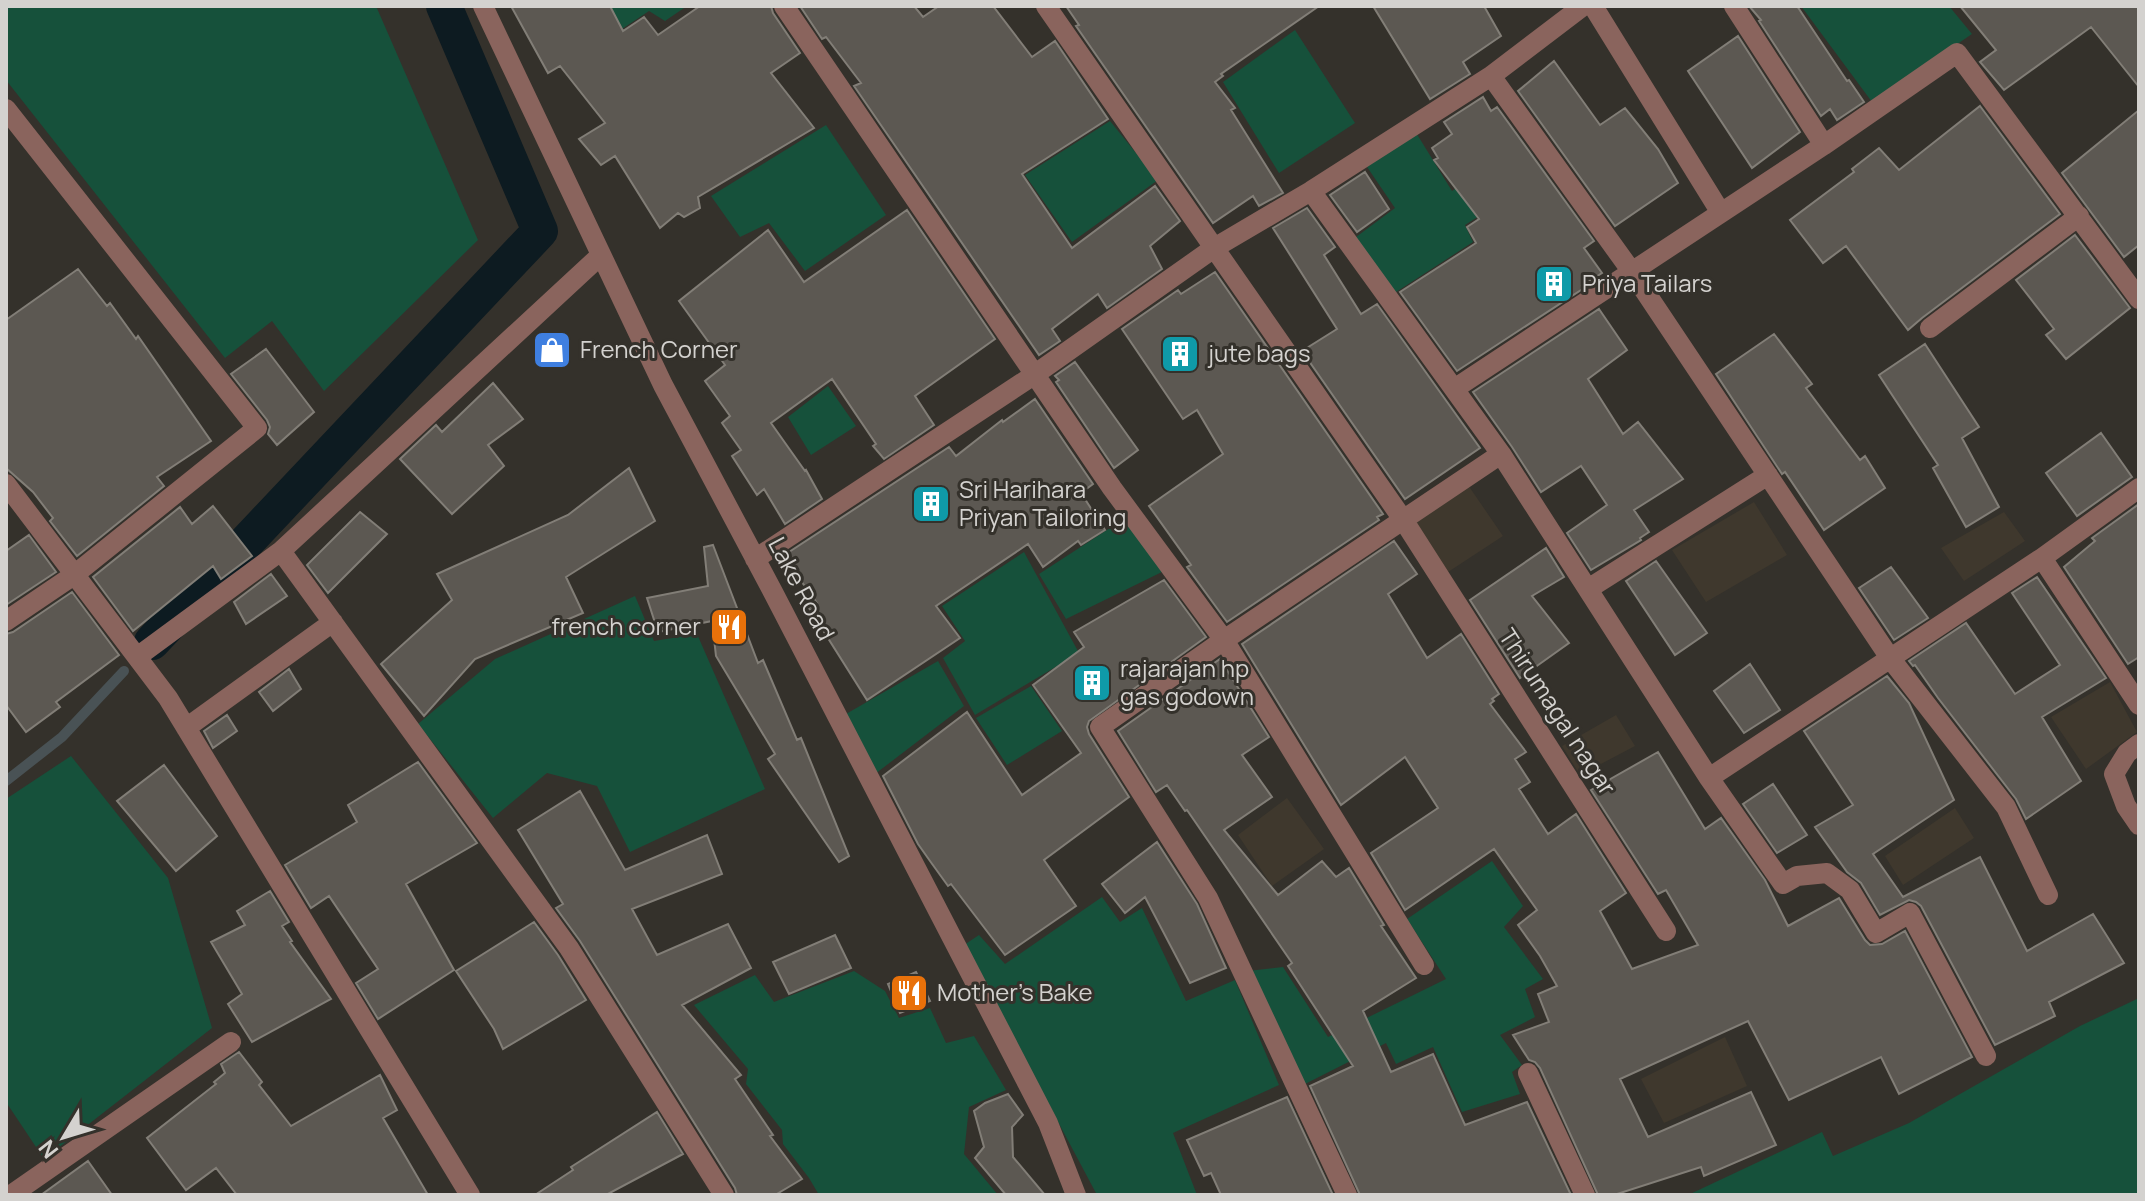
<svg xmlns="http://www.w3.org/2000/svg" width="2145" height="1201" font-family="Manrope,sans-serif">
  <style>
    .built { fill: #3f382d }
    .green { fill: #16513b }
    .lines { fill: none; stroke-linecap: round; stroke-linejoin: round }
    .stream { stroke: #495255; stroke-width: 10 }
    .canal { stroke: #0d1b21; stroke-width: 36 }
    .building { fill: #5c5852; stroke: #827e77; stroke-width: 2 }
    .minor { stroke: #8a645d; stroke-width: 20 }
    .labels { text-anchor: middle; stroke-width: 6; stroke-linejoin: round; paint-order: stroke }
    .poi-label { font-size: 24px; fill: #d4d2cf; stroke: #34312b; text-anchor: start }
    .street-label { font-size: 24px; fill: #d4d2cf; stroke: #34312b }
  </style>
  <rect width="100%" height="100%" fill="#34312b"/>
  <path class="built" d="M1468,485L1503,536L1445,574L1416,523Z
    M1754,502L1787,555L1706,602L1672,550Z
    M2004,512L2025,541L1964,581L1941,548Z
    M2110,682L2137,732L2086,769L2051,717Z
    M1616,715L1635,746L1580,775L1562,746Z
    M1287,798L1324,849L1272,886L1238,835Z
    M1955,808L1974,838L1903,885L1885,856Z
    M1725,1037L1747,1086L1664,1123L1641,1079Z"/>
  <path class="green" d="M6,6H376L478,240L324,391L272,321L225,358L6,80Z
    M610,6H687L665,21L649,11L622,29Z
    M1801,6H1949L1972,34L1872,102Z
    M1295,30L1355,123L1279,173L1223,82Z
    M1110,121L1158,180L1072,242L1025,175Z
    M826,125L886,215L805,271L769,223L740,237L711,196Z
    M1415,131L1452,191L1522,144L1543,175L1465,225L1473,242L1393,294L1352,240L1395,208L1365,164Z
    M828,386L856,426L811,455L788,417Z
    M1127,517L1166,570L1066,619L1039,574Z
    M1024,552L1079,653L975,715L943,658L965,641L942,606Z
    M635,596L654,641L697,634L765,789L630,852L597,786L547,773L493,818L418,724L495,659Z
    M938,661L964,706L875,774L846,714Z
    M1031,686L1062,731L1007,765L976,718Z
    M71,756L168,878L212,1028L44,1159L6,1102V799Z
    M1492,861L1523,906L1504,927L1543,979L1525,989L1535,1017L1500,1035L1522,1065L1512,1072L1520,1094L1462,1112L1433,1047L1396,1064L1386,1043L1305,1084L1248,971L1283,967L1328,1037L1446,979L1407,919Z
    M1102,897L1120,922L1142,908L1186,1001L1235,980L1279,1085L1173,1133L1197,1195H1097L964,945L979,935L1005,964Z
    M854,971L885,991L899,1018L930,1008L946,1043L974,1036L1006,1090L969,1107L964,1154L998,1195H819L809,1178L783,1144L782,1130L746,1084L748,1069L694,1005L755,975L774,1002Z
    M2139,998V1195H1688L1822,1132L1833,1156L1909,1123L2080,1026Z"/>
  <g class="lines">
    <path class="stream" d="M6,781L62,737L124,671"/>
    <path class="canal" d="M152,642L540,231L444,6"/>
  </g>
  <path class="building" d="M511,6H610L623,31L644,17L658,35L700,6H771L773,13L800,53L771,73L814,128L698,197L700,208L684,217L678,213L660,228L615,156L601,165L579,139L605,123L560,66L548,73Z
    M800,6H914L923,17L939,6H993L1032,57L1055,41L1108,119L1022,174L1072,248L1155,186L1180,221L1150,246L1162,269L1107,308L1098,294L1052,329L1060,341L1039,355L854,86L861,83L826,37L822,39Z
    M1066,6H1319L1221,74L1223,76L1215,82L1235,108L1231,110L1283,193L1259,206L1253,196L1213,223L1076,26L1079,25Z
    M1373,6H1484L1501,36L1463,62L1470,74L1430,99Z
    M1749,6H1797L1847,81L1849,80L1864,102L1837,120L1830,109L1821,116L1759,21L1761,20Z
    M1960,6H2139V87L2091,27L2004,90L1980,62L1996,50Z
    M1738,36L1800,132L1752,168L1688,71Z
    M1554,61L1600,125L1625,108L1658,149L1678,183L1615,226L1518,91Z
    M1483,97L1491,111L1497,107L1594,241L1584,248L1602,273L1582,286L1584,288L1457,371L1400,292L1476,243L1467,227L1479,219L1434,160L1438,158L1432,148L1452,134L1444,122Z
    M1980,106L2060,214L1922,318L1908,330L1846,246L1823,263L1790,220L1854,172L1852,169L1879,148L1899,170Z
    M2139,110V245L2124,257L2062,173Z
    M1365,172L1389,209L1357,232L1330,195Z
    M1307,208L1335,247L1324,255L1361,314L1377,304L1480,448L1405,499L1302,351L1337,329L1273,228Z
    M907,210L995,339L915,396L934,425L884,459L873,446L876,444L832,379L771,423L805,471L806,470L822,499L785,524L764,489L757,495L732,456L741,450L722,423L730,416L705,381L725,365L679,301L768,230L804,282Z
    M2075,235L2130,308L2066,359L2046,335L2054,329L2016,280Z
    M78,269L107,306L110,303L136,339L138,336L211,441L157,477L164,486L77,556L50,521L53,518L33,492L6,468V320Z
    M1215,272L1383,514L1377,517L1379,520L1227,622L1187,567L1191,565L1149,506L1223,454L1197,410L1183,419L1122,329L1178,290L1181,294Z
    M1599,309L1627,350L1588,379L1623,434L1638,422L1683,479L1634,510L1649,532L1640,538L1641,540L1591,570L1567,533L1607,505L1581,466L1541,492L1512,447L1473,392Z
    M1774,334L1812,384L1806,388L1860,460L1865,456L1885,488L1824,530L1785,472L1782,474L1716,374Z
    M1925,344L1979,427L1962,438L1999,507L1966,527L1933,468L1938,465L1879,375Z
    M266,349L314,412L277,445L268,434L270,427L267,420L231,374Z
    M1075,362L1138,450L1114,468L1056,382L1059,380L1055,376Z
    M493,383L523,419L488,445L504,466L452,514L400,459L436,425L442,432Z
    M1035,399L1093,484L1081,493L1105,530L1081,545L1078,541L1043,567L1028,544L936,606L960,638L867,700L809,608L817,603L783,556L949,447L956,456L1002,420L1003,422Z
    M2101,433L2132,477L2077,516L2046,473Z
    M629,468L655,521L566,577L583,613L475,659L424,716L381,664L452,600L437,574L568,515Z
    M2139,504V657L2128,664L2064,567L2095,541L2092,538Z
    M213,506L252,556L221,579L213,566L133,631L93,577L180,507L192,524Z
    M360,512L387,534L328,593L307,565Z
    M29,535L56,572L6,605V551Z
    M1394,541L1417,574L1388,594L1427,658L1461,634L1499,694L1492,699L1494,701L1490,704L1526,752L1515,759L1530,782L1519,789L1548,834L1576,814L1626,893L1600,911L1632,969L1698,945L1666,890L1658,894L1591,790L1658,752L1705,829L1721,818L1765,880L1788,926L1839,898L1865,940L1870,945L1882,944L1905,931L1972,1057L1899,1094L1881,1057L1789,1100L1748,1021L1620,1079L1648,1137L1751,1092L1776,1145L1704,1176L1701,1167L1614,1195H1598L1540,1068L1535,1062L1529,1060L1513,1035L1549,1022L1538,994L1557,986L1540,956L1518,925L1537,910L1494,849L1405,910L1371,853L1438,808L1405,757L1341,805L1242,644Z
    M713,545L758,663L763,660L797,740L801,738L849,856L839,862L768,759L775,754L716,656L712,621L658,632L647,598L708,586L704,547Z
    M1546,548L1564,577L1532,596L1569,643L1520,678L1470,600Z
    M1656,561L1707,633L1675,655L1626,581Z
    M1891,567L1928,618L1894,640L1859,588Z
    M271,574L287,596L246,624L234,602Z
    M2037,577L2106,678L2042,717L2081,781L2026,819L2016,799L1938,698L1915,665L1913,666L1909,661L1966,623L2015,694L2060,665L2012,593Z
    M1164,580L1206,637L1089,721L1087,727L1089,734L1129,797L1044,860L1076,906L1005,955L951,884L948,886L930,861L918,844L883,776L967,712L1022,795L1081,753L1033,685L1084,647L1074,632Z
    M72,592L119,655L56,702L60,707L26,732L6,705V634L13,632Z
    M1220,659L1269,737L1242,755L1272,797L1224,830L1278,895L1322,861L1336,877L1349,868L1384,925L1381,926L1416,978L1363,1011L1391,1072L1433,1054L1465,1125L1527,1102L1571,1195H1360L1310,1086L1353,1066L1288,966L1292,963L1187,810L1185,811L1167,785L1156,792L1118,731Z
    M1750,664L1780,710L1744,733L1714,691Z
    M289,669L301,689L273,711L259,692Z
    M1887,676L1909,703L1954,800L1873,854L1903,897L1980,857L2027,951L2093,914L2124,963L2049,1002L2055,1016L1995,1045L1921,906L1916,902L1909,900L1880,915L1861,883L1847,872L1815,827L1853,805L1804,731Z
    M227,715L237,731L213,748L204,731Z
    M418,762L477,843L406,884L454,970L378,1019L356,983L378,969L329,896L311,908L285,865L357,822L348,805Z
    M164,765L217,836L176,871L117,801Z
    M1773,784L1807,835L1777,853L1743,804Z
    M580,791L625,870L707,835L722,874L632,909L657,955L728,924L751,968L682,1005L741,1075L735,1079L773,1135L770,1136L802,1179L775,1195H737L735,1188L580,941L556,908L563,904L518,830Z
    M1157,842L1197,904L1226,968L1190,983L1145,897L1125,913L1102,884Z
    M270,891L289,922L282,926L292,941L290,942L331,999L252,1042L228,1004L242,994L211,942L245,925L237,911Z
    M534,922L558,955L586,1000L503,1049L494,1029L456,971Z
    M835,935L851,968L789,994L773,962Z
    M916,972L930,1001L900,1013L888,984Z
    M239,1052L262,1082L259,1085L291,1126L380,1075L397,1110L383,1118L428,1195H237L216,1168L186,1190L147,1138L216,1084L214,1082L225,1073L221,1064Z
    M1008,1094L1023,1115L1012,1127L1013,1157L1045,1195H1006L975,1158L984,1147L974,1111L985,1103Z
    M1287,1097L1333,1195H1221L1211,1173L1204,1176L1187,1140Z
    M657,1112L683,1154L606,1195H535L573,1170L571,1167Z
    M88,1161L112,1195H41Z"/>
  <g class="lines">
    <path class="minor" d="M483,6L663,385L774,594L1048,1123L1076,1195
      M784,6L1112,488L1224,640L1424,965
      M1046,6L1404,521L1666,931
      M1593,6L1721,213
      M1734,6L1824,145
      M1491,76L1632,272L1890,658L2006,807L2048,895
      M6,109L257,428L74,575L6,621
      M1311,191L1501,454L1709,778L1783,884L1797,876L1827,873L1850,890L1876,933L1910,913L1986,1056
      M601,255L281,551L569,948L724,1195
      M1930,328L2079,216
      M1454,389L1824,145L1957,53L2139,299
      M6,484L168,698L470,1195
      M2042,558L2139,705
      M755,559L1034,375L1214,248L1311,191L1491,76L1583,6
      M1588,589L1768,475
      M137,657L281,551
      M186,728L333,622
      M2139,744L2127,753L2114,774L2126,806L2139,825
      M1709,778L2042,558L2139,488
      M1528,1073L1585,1195
      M11,1195L231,1042
      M1347,1195L1208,898L1100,727L1224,640L1501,454"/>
  </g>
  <defs>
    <symbol id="building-square" viewBox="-11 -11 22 22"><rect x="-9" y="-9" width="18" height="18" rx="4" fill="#0f9aa8" stroke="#34312b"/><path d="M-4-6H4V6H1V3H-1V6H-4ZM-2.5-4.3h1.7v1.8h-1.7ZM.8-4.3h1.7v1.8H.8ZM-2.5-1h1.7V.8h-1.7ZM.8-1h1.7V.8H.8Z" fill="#fff"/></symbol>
    <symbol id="shop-square" viewBox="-11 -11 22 22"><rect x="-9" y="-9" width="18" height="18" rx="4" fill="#3f7fe0" stroke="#34312b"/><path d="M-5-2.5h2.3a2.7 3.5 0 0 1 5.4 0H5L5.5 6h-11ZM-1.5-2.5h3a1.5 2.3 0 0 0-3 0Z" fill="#fff"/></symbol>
    <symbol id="restaurant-square" viewBox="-11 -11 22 22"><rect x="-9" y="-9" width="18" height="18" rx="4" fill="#e8710a" stroke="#34312b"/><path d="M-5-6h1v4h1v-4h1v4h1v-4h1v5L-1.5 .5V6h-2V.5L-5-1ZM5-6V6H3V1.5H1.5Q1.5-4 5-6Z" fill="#fff"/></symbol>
  </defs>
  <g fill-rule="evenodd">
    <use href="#building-square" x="1532" y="262" width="44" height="44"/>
    <use href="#shop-square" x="530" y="328" width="44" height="44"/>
    <use href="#building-square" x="1158" y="332" width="44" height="44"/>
    <use href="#building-square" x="909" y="482" width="44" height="44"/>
    <use href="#restaurant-square" x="707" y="605" width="44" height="44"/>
    <use href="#building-square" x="1070" y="661" width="44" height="44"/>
    <use href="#restaurant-square" x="887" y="971" width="44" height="44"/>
  </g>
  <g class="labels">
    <g class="poi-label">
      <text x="1582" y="292">Priya Tailars</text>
      <text x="580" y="358">French Corner</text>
      <text x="1208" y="362">jute bags</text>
      <text x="959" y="498">Sri Harihara<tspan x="959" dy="28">Priyan Tailoring</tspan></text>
      <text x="701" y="635" text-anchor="end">french corner</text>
      <text x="1120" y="677">rajarajan hp<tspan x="1120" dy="28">gas godown</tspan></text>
      <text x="937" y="1001">Mother's Bake</text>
    </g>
    <g class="street-label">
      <text transform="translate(801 589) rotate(62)" y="8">Lake Road</text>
      <text transform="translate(1557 712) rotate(57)" y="8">Thirumagal nagar</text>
    </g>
  </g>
  <rect width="2145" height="1201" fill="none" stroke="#d4d2cf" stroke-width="16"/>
  <g transform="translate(64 1137) rotate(232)" stroke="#34312b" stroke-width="6" paint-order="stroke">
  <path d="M0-6L14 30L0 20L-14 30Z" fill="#d4d2cf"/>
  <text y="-12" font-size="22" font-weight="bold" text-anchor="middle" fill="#d4d2cf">N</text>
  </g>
</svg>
